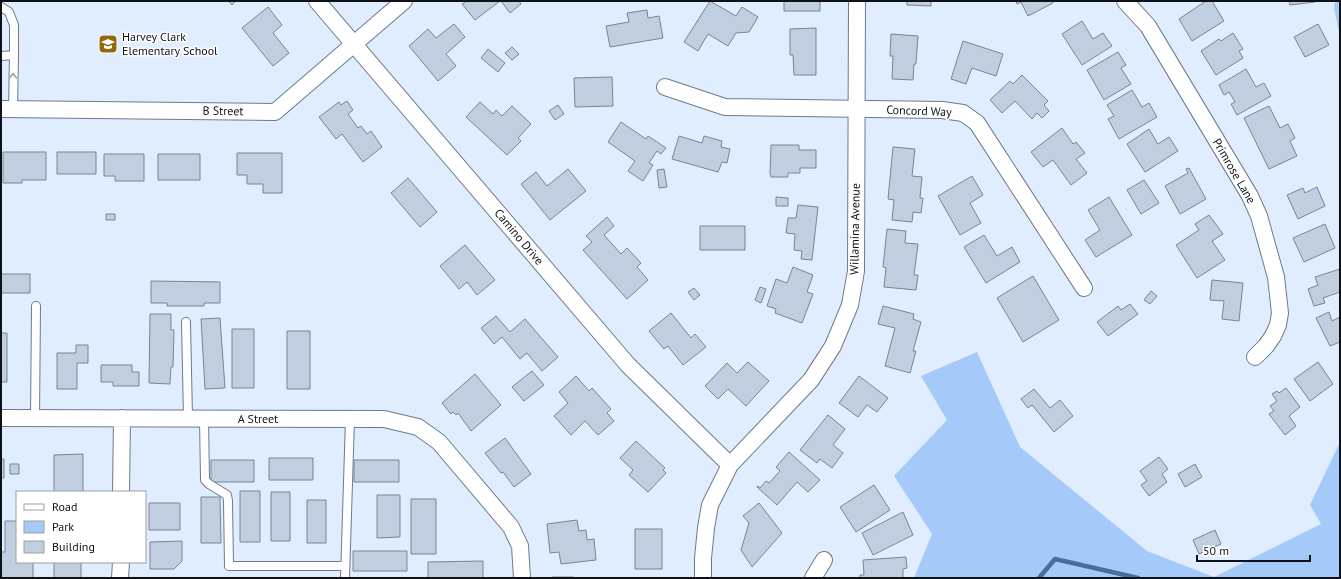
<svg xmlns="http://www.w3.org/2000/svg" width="1341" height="579" font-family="'PT Sans',sans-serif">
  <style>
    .green { fill: #a5c9f8 }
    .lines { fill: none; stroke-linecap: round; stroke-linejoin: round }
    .stream { stroke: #4a6d9a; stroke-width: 4.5 }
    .building { fill: #c1cedf; stroke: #798595 }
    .service-casing { stroke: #6e7a8a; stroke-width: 10 }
    .minor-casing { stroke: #6e7a8a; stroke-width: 18 }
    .service { stroke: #fff; stroke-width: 8 }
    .minor { stroke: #fff; stroke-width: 16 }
    .oneway { stroke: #9fa0a3 }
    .labels { text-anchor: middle; stroke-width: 3; stroke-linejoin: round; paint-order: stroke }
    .poi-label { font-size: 12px; fill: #0e1218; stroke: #fff; text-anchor: start }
    .street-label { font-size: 12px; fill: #0e1218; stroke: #fff }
  </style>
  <rect width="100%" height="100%" fill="#e0edff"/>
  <path class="green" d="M1335,1H1340V37L1334,8Z
    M977,352L1020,447L1147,551L1214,577L1321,524L1310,505L1340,442V578H914L932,534L894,476L947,420L921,376Z"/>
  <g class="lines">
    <path class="stream" d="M1039,578L1055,559L1138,578"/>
  </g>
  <path class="building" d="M228,1H236L232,5Z
    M467,1H500L475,20L462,4Z
    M501,1H519L521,4L510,13Z
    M710,1L736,16L742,7L758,17L749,32L736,33L728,46L708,34L698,51L684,42Z
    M784,1H820V11H784Z
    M907,1H931V6L907,5Z
    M1016,1H1052L1053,3L1028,16L1021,2L1017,4Z
    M1206,1H1212L1224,21L1192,41L1179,19Z
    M1289,1H1314L1315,2L1290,5Z
    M268,7L282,25L273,33L289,53L273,66L242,28Z
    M647,10L648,18L659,16L663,38L610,47L606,26L629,22L627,13Z
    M1082,21L1093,39L1103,33L1112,46L1082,65L1062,34Z
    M454,24L465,37L446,54L456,66L438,81L409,46L428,29L436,38Z
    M1318,24L1329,45L1305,57L1294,37Z
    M816,28V75H794L793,55H790V29Z
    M1233,33L1243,49L1239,51L1243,58L1216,75L1201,51L1219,39L1221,41Z
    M891,34L918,36L916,64H914L913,80L892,79L893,56H890Z
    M963,41L1003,54L996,76L972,68L966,84L951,79Z
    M512,47L519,54L512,60L505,53Z
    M488,49L505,63L498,72L481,58Z
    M1118,52L1126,65L1121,68L1131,84L1104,100L1087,70Z
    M1246,69L1256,87L1264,83L1271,96L1237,115L1231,104L1235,102L1229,92L1224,95L1219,85Z
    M1022,75L1048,101L1044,105L1049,111L1042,118L1037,113L1032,119L1015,101L1002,113L990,100L1010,81L1013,84Z
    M612,77L613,106L575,107L574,78Z
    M1132,90L1142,107L1149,103L1157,117L1119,139L1108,119L1114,116L1107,105Z
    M347,101L353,110L348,114L358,128L361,126L367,134L371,131L382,147L363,162L342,134L336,139L319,117L339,102L341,105Z
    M480,102L493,114L496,110L502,116L512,106L531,124L518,138L521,141L507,155L466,117Z
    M558,105L564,114L555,120L549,111Z
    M1269,106L1280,128L1288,124L1295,138L1290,141L1297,156L1269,169L1244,118Z
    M621,122L646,139L648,136L666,148L661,154L657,151L649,163L653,165L643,181L628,171L635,161L608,142Z
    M1062,128L1073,144L1076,142L1085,153L1076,159L1087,173L1071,185L1053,160L1043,167L1031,152Z
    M1149,129L1158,144L1169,137L1178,151L1145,172L1127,144Z
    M679,136L702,143L704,136L722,141L721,147L730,149L727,163L722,162L718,172L672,159Z
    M771,145H799V150H816V168H800V173H788V177H771L770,173Z
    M893,147L915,149L912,176L922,177L920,198H923L921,213L913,212L912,222L892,220L894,200L888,199Z
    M3,152H46V180H22V183H3Z
    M57,152H96V174H57Z
    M237,153H282V193H263V184H247V175H237Z
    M104,154H144V181H115V176H104Z
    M158,154H200V180H158Z
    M1189,168L1206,199L1180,214L1165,186L1188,173L1186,169Z
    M568,169L586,191L550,220L521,184L536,172L547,186Z
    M664,169L667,187L659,188L657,170Z
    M972,176L983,195L970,203L981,223L960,235L938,196Z
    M408,178L437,212L420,227L391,193Z
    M1144,180L1159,203L1141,214L1127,190Z
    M1317,187L1325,206L1298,219L1287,195L1303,188L1305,193Z
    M776,197L788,198V206H776Z
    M1109,197L1132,235L1096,257L1085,240L1100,230L1088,210Z
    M798,205L818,207L812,260L801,259L802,251L794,250L795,234L786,233L788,218H796Z
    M106,214H115V220H106Z
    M1209,215L1223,234L1212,241L1225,260L1197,278L1176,245L1199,230L1195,224Z
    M607,217L614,226L604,235L621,254L627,248L641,263L637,267L648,280L627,299L583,250L592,242L586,236Z
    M1325,224L1335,248L1304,262L1293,238Z
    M700,226H745V250H700Z
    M887,229L906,231L905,243L918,244L914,275H918L916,290L884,287L886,268L883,267Z
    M984,235L997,256L1012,247L1020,262L986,283L964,247Z
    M465,245L495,280L477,295L467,282L459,289L440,266Z
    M793,267L813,275L807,292L813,294L802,323L775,313L776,309L767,306L776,279L787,283Z
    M1340,269V292L1323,298L1325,303L1314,306L1308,289L1318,285L1315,277Z
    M1,274H30V293H1Z
    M1033,276L1059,320L1023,342L997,298Z
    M1212,280L1243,283L1239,321L1222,319L1224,301L1210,300Z
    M151,281L220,282V303H204V306H167V303H151Z
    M760,287L766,289L761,303L755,300Z
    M694,288L700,295L694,300L688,292Z
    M1151,291L1157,296L1150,304L1144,300Z
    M1130,304L1138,314L1108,336L1097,322L1118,306L1121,310Z
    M883,306L914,314L913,319L921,322L913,351H916L910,373L885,366L895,328L878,324Z
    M1329,312L1332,321L1340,317V342L1330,346L1316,318Z
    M671,313L691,338L695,334L706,347L683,365L668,346L664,349L649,331Z
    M150,314H171V330H174L173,367H171L170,384L149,383Z
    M496,316L510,332L525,319L558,357L542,371L527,353L520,359L502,337L494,344L481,328Z
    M220,318L225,388L205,389L201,319Z
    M232,329H254V388H232Z
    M287,331H310V389H287Z
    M1,333H7V382H1Z
    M76,345H88V363H77V389H57V353H76Z
    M748,362L769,381L746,406L728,389L718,399L705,386L727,363L737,373Z
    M1318,362L1333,384L1310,401L1294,379Z
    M101,365H132V372H139V386H113V382H101Z
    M532,371L544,385L524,401L512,387Z
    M475,374L501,405L471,431L458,413L456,415L453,412L451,414L442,403Z
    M576,376L589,391L592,388L611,409L607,413L614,421L598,435L585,421L571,435L554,416L568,403L559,392Z
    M859,376L888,398L877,412L867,405L858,417L839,403Z
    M1286,388L1300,407L1289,416L1296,426L1285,435L1269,414L1274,411L1270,406L1277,401L1272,394L1277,391L1279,393Z
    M1034,389L1050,408L1060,400L1073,416L1054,432L1032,405L1028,408L1021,399Z
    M828,415L845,429L833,445L843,453L832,468L820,459L817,463L800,450Z
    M505,438L531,474L514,487L503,472L501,473L485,453Z
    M636,441L665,468L663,470L666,473L648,492L629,475L633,470L620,458Z
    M789,452L820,480L808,492L797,482L777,505L757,487L758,486L760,488L766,481L769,483L780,471L776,467Z
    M83,454V492H54V455Z
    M1159,457L1168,469L1162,474L1167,482L1149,496L1141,485L1147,481L1140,471Z
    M269,458H313V480H269Z
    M1,459H4V478H1Z
    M211,460H254V482H211Z
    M354,460H399V482H354Z
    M10,464H19V474H10Z
    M1195,464L1202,477L1185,487L1178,474Z
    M874,485L890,510L856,532L840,507Z
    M240,491H260V542H240Z
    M271,492H290V541H271Z
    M377,495H400V537L377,538Z
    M201,497H220L221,543H201Z
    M411,499H436V554H411Z
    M307,500H326V543H307Z
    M149,503H180V530H149Z
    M759,503L782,533L752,567L741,550L749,523L743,516Z
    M903,512L913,535L873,555L862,533Z
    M577,520L579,531L586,530L587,540L594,539L596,560L561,564L559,552L550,553L547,524Z
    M5,521H17V562H33V578H1V552H5Z
    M635,529H662V569H635Z
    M1215,530L1221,544L1199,554L1193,540Z
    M182,541V561L174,569H150V542Z
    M353,551H407V571H353Z
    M906,557L907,568L903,569V578H860V575H864L863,560Z
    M483,561V578H428V562Z
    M54,562H81V578H54Z
    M552,577H574V578H552Z"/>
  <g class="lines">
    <defs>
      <path id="service" d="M1,7L9,12L14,25V55
        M1,56L14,55L13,109
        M186,322L188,418
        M35,418L36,306
        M204,418L205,480L209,484L227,495L228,501L229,566H345
        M345,578L350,419"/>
      <path id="minor" d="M317,1L628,365L730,465
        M1125,1L1148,26L1250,196L1259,216L1276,277L1280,313L1278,325L1273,336L1266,346L1255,357
        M665,87L725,107L942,110L963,113L977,123L1084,288
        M1,109L275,112L404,1
        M1,418L384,419L418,427L439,442L511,527L520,546L522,578
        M121,492L122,418
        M120,578L121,562
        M703,578V558L706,528L710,505L730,465L811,380L833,346L850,305L856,271L857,1
        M813,578L824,560"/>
    </defs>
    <use href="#service" class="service-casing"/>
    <use href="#minor" class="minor-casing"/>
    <use href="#service" class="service"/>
    <use href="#minor" class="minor"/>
  </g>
  <defs><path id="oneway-chevron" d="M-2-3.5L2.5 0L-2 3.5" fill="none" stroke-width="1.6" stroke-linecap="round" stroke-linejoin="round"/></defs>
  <use class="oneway" href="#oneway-chevron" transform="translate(13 76) rotate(-89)"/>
  <defs>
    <symbol id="school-square" viewBox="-11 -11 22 22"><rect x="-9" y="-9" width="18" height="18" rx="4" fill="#8f6a0e" stroke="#fff"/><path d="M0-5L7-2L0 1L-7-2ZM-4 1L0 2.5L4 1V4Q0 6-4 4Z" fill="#fff"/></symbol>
  </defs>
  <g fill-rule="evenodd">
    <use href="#school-square" x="97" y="33" width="22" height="22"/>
  </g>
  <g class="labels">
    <g class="poi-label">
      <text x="122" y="41">Harvey Clark<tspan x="122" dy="14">Elementary School</tspan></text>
    </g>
    <g class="street-label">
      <text transform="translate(223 111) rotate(1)" y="4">B Street</text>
      <text transform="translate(919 111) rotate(2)" y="4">Concord Way</text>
      <text transform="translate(1234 171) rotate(60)" y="4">Primrose Lane</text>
      <text transform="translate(855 229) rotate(-89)" y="4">Willamina Avenue</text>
      <text transform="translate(519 237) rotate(50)" y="4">Camino Drive</text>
      <text x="258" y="423">A Street</text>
    </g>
  </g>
  <rect width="1341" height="579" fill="none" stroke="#0e1218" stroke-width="4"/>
  <rect x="16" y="491" width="130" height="72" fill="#ffffff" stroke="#9fa0a3"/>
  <rect x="24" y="504" width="20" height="6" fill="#ffffff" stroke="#9fa0a3"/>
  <text x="52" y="511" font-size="12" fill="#0e1218">Road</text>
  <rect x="24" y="521" width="20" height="12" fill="#a5c9f8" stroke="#9fa0a3"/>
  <text x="52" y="531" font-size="12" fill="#0e1218">Park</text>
  <rect x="24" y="541" width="20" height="12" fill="#c1cedf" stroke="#9fa0a3"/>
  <text x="52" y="551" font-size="12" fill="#0e1218">Building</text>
  <path d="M1197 555v6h113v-6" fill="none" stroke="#0e1218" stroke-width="2"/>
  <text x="1203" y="555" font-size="12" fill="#0e1218" stroke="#ffffff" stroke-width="3" paint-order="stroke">50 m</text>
</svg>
